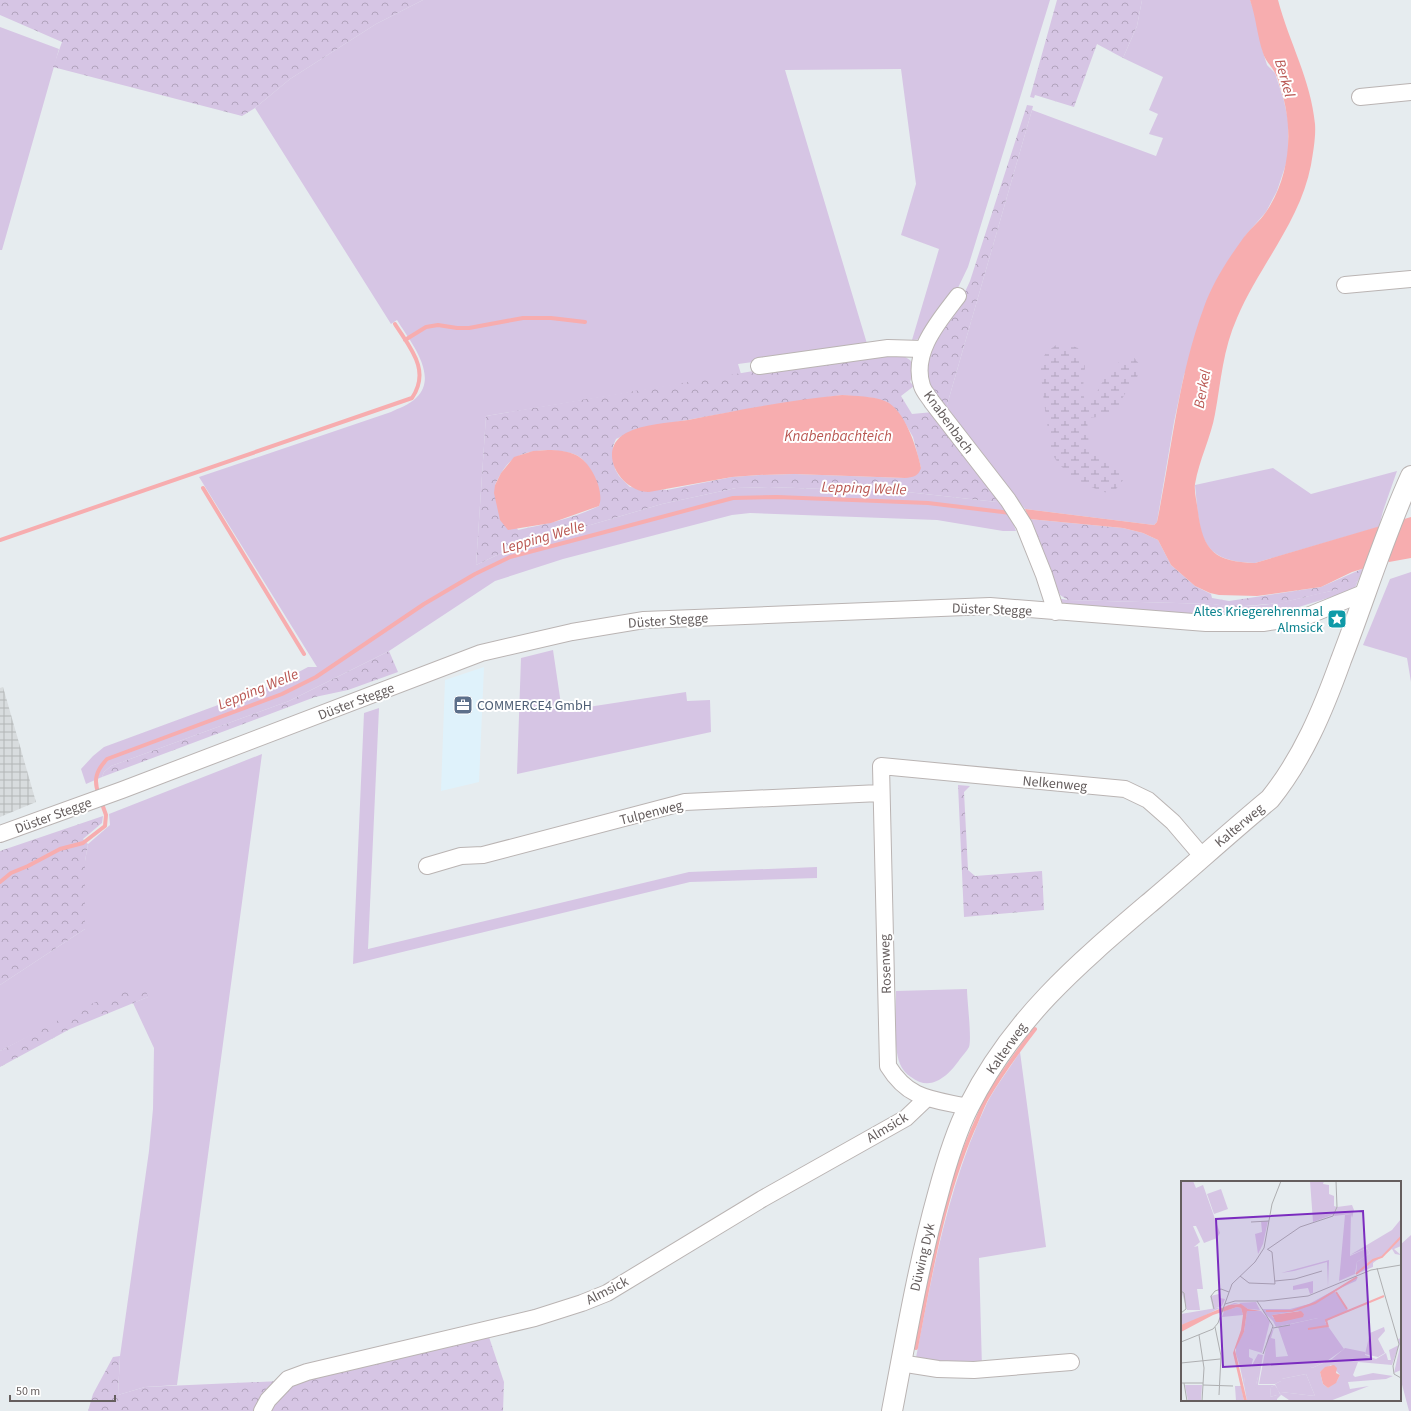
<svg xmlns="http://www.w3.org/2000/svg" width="1411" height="1411" font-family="'Source Sans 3',sans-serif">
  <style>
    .commercial { fill: #dff2fb }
    .industrial { fill: url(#industrial-grid) }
    .green { fill: #d6c5e4 }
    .forest { fill: url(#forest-crowns); fill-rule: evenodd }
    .wetland { fill: url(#wetland-marsh) }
    .water { fill: #f7adaf }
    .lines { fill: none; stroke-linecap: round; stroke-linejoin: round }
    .stream { stroke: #f7adaf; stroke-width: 4 }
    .minor-casing { stroke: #bab4b3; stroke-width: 18 }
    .tertiary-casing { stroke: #bab4b3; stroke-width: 22 }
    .minor { stroke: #fff; stroke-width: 16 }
    .tertiary { stroke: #fff; stroke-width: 20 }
    .labels { text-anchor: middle; stroke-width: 4; stroke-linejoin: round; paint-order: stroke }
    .street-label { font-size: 14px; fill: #655e5e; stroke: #fff }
    .culture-label { font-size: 14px; fill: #0d838f; stroke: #fff; text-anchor: end }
    .service-label { font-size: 14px; fill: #4e5e75; stroke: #fff; text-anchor: start }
    .water-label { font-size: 15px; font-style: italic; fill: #b95752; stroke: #fff }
    .inset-river { fill: none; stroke: #f7adaf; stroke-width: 2 }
    .inset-road { fill: none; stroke: #aeafb1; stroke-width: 1 }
    .view { fill: #7b2cbf; fill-opacity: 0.15; stroke: #7b2cbf; stroke-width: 2 }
    .inset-edge { fill: none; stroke: #655e5e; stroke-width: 2 }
  </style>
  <defs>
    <pattern id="industrial-grid" width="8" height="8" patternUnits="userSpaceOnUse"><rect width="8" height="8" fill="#d8dcde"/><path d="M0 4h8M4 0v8" fill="none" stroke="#b3b6b7"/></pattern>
    <pattern id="forest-crowns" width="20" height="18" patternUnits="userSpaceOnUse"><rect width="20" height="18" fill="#d6c5e4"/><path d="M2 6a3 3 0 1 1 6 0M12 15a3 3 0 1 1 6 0" fill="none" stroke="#b1a3bc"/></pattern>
    <pattern id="wetland-marsh" width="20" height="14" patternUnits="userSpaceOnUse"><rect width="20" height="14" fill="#d6c5e4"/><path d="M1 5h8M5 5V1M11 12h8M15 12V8" fill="none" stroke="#b1a3bc"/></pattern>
  </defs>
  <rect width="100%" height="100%" fill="#e6ecef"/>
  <path class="commercial" d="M484,667L479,782L441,791L445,680Z"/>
  <path class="industrial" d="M3,687L36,802L0,817V688Z"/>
  <path class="green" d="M423,0H1050L968,267L955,294L924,339L912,340L939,249L901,235L916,184L901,69L785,70L868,347L738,364L741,374L486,416L476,565L512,548L662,504L736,488L769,487L907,492L1006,503L1016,531H1003L937,520L750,513L732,515L563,559L495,581L389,651L289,701L111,766L104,772L102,777L86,784L81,769L93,756L104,747L278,683L308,667H317L199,477L391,412C399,408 409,405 416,398C440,376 409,340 397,320L391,324L255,108L290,79L376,24Z
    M1142,0H1250L1255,13L1263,52L1267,65L1275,73L1284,101L1288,119V158L1277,191L1266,212L1245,236L1184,375L1174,422L1157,522L1154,525L1025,509L945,412L1032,110L1156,156L1163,138L1149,134L1158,114L1149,110L1163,77L1123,58L1137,26Z
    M0,27L59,49L2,250H0Z
    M1273,468L1311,494L1397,471L1383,511L1379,527L1255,563C1197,562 1200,532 1195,485Z
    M1411,572V682L1407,658L1363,645L1390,579Z
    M1358,581L1354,590L1289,610L1254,616L1226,619L1068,607L1056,598L1068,600L1213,604C1249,610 1283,603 1317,594C1332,591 1345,588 1358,581Z
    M553,650L562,711L686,692L687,701L710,700L711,732L517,774L521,658Z
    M379,708L368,949L689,872L817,867V878L690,882L353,964L364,713Z
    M262,754L177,1385L145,1387L118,1395L120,1356L149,1151L153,1109L154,1048L133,1003L148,997L69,1016L0,1051V985L85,929V861L88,844L110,825L109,814Z
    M967,989C967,1000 972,1039 969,1047C967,1051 963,1055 960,1059C949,1075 931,1093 911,1077C906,1074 902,1069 900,1064C893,1047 896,1010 896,991Z
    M1020,1052L1046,1247L979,1258L982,1368L915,1363C932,1274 948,1185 987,1103C996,1086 1009,1069 1020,1052Z
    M1411,1235V1411H1409L1400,1377V1245Z"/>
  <path class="forest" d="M0,0H423L376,24L290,79L255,108L242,116L53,67L62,42L0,15Z
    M1057,0H1142L1137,26L1123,58L1097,44L1074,107L1035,95L1034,98L1030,97Z
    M1027,105L1033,106L1032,110L945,412L925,382L928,349L964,294L970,281Z
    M902,355L910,360L915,368L910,382L914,386L901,396L912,414L933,412L1006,503L907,492L769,487L736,488L662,504L512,548L476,565L486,416L789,365ZM842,395L873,398L887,402L905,423L913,437L921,468L905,478L794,474L760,475L732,477L667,490L630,487L619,476L615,469L613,446L616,439L637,429L765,406ZM548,450C557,451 568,451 576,455C589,460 604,493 599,506C574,518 546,524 518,530L495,485C508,457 518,452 548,450Z
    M1029,519L1123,528L1143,533L1158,540L1171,565L1195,586L1211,594L1212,598L1229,601L1321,587L1364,568L1358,581L1348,587L1280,603L1232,607L1213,604L1068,600L1060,595Z
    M389,651L398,672L348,690L315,697L102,777L104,772L111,766L289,701Z
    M958,785L970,786L964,792L968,870L975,876L1042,871L1044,910L964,917Z
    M103,816L102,823L83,839L88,844L85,861V929L0,985V851Z
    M137,987L146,991L148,997L70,1029L0,1067V1051C43,1029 90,1000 137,987Z
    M488,1334L504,1382L503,1411H266L294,1380Z
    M120,1356L118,1395L145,1387L280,1381L258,1411H88L93,1394L113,1357Z"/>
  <path class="wetland" d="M1061,342L1078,348L1085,366L1083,388L1085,406C1098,397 1101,379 1113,367C1118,362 1126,359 1132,355L1140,365L1137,378L1132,381L1116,410L1107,416L1087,418L1089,449L1124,474V479L1112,494C1092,490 1065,475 1054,457C1050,450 1039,370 1041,363C1044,352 1053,347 1061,342Z"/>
  <path class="water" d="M1250,0H1278C1289,42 1311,80 1315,124C1316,137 1313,153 1311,165C1300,222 1259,266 1237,318C1223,349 1221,381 1215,414C1211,437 1199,460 1195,484C1194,492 1197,503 1198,512C1203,551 1215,562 1255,563L1411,517V558L1389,562L1388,561L1352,572L1321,587L1257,596L1219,595L1210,593L1195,586L1171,565L1158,540L1143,533L1123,528L1029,519L1025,509L1154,525L1157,522C1172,450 1178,377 1204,307C1213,282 1228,259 1244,237C1251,228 1260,221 1266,212C1290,177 1294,129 1281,90C1279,85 1278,78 1275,73C1271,65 1266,62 1263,53C1257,35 1256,17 1250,0Z
    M842,395C856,396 872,396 885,401C905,409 917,449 921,468C918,477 913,477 905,478L794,474L759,475L732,477L649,492C621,492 595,450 626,433C643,424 668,423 688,420C739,410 790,400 842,395Z
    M548,450C557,450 568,451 576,455C591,462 605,491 599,506L551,523L508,530L500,520L494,493L495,485L501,473L514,457L533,451Z"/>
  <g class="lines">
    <path class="stream" d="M405,340L426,327L438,325L457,328H469L523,318H551L585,322
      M203,488L304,654
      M0,540L412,398C431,370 410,348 395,324
      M99,795C93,780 96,771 107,759L282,694L316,677L424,604L475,574L510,557L605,532L733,498L777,497L928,503L1011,513
      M0,882L11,873L28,866L60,849L83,843L105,826L106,815L101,801
      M916,1348C930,1274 943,1198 973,1129C978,1119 981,1108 987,1098C1001,1074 1018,1051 1035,1029"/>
    <defs>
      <path id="minor" d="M1360,97L1411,92
        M1345,285L1411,279
        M958,296C939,321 911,352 922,386C924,392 929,397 932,402L1008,500L1024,525L1044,575L1056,612
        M759,366L888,348L922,349
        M0,834L122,790L481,653L572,632L644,620L990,606L1206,623H1263L1305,617L1366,592
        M427,866L461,856L483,855L685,802L880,793
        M968,1107C932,1099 909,1100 888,1066L881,766L1125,789L1148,800L1173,822L1202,856
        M900,1363L938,1369L974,1370L1071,1362
        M262,1411L268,1400L288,1379L307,1372L535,1318L582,1303L607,1293L762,1199L906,1118L927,1098"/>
      <path id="tertiary" d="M892,1411C906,1338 918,1266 938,1194C946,1164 955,1133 969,1106C1014,1017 1079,963 1153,900C1192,867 1230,832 1270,799C1303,758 1323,710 1341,660C1365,598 1384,535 1411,476"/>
    </defs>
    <use href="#minor" class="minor-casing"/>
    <use href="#tertiary" class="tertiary-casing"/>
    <use href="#minor" class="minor"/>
    <use href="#tertiary" class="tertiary"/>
  </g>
  <defs>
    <symbol id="sight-square" viewBox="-11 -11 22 22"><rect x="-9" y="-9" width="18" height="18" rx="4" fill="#0f9aa8" stroke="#fff"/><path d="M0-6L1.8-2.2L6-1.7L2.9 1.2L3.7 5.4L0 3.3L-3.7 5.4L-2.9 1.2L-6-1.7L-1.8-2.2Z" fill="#fff"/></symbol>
    <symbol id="office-square" viewBox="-11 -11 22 22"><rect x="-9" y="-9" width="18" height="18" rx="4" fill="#5c6f8a" stroke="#fff"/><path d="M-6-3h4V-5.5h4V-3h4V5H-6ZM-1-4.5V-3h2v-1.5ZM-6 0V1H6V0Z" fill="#fff"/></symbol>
  </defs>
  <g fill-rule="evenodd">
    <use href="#sight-square" x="1326" y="608" width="22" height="22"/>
    <use href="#office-square" x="452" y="694" width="22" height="22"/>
  </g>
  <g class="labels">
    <g class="street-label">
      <text transform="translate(949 422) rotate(54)" y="5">Knabenbach</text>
      <text transform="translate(992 609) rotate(2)" y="5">Düster Stegge</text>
      <text transform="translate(668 620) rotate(-4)" y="5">Düster Stegge</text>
      <text transform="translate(356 701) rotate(-21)" y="5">Düster Stegge</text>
      <text transform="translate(1055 783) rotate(5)" y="5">Nelkenweg</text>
      <text transform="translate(651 812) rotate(-14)" y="5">Tulpenweg</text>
      <text transform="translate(53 815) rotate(-20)" y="5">Düster Stegge</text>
      <text transform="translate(1239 825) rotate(-40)" y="5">Kalterweg</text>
      <text transform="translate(885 964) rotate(-92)" y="5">Rosenweg</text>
      <text transform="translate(1006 1048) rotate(-55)" y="5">Kalterweg</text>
      <text transform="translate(887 1127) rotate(-31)" y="5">Almsick</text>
      <text transform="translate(922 1257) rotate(-77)" y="5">Düwing Dyk</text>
      <text transform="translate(607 1290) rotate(-27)" y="5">Almsick</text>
    </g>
    <g class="culture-label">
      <text x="1323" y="616">Altes Kriegerehrenmal<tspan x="1323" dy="16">Almsick</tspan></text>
    </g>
    <g class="service-label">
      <text x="477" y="710">COMMERCE4 GmbH</text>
    </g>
    <g class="water-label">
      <text transform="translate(1285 78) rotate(74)" y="5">Berkel</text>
      <text transform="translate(1202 389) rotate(-80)" y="5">Berkel</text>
      <text x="838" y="441">Knabenbachteich</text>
      <text transform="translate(864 488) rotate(2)" y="5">Lepping Welle</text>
      <text transform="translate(543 537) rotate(-16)" y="5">Lepping Welle</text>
      <text transform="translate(258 689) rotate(-22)" y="5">Lepping Welle</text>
    </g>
  </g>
  <g transform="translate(1181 1181)">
    <rect width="220" height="220" fill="#e6ecef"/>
    <path d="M0,0H12L15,7L22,4L39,52L36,57L23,62L15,45H12L19,61L13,66L17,65L22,108H16L19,129H6L0,109ZM170,33L169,75L186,67L189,72L176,81L174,93L158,100L164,34ZM80,40H87L82,63L77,73L74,53L81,51ZM148,79L147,106L146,81L113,90L100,92ZM177,96L175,100L153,110L167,129L144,141L163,168L146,180L131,187L129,185L100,198L125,193L134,215L100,211V200L94,203H78L87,155L93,147L90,157L94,158L95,176L107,175L97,146L137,137V122L110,131H82V128H109L128,123ZM132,100V112L129,113L127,107L112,109V105ZM38,113L39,117L44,118L41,125L32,128L29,115ZM56,126L60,127L62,134L41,136L43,130ZM66,130H80L89,140L81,172L68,168V176L72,178L70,186H59L55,173V165L63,151ZM203,146L204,150L197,158L204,172L197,176L184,173L189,152ZM220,157V189L213,192L219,166L217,158ZM61,193L63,202L64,196H77L75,204H94L90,206L89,216L96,214V220H66ZM54,205H60L63,220H55Z" fill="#d6c5e4"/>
    <path d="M129,0H143L142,3L148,4V13L153,15V25L156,26L154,33L132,41ZM40,8L47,28L33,33L26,13ZM171,24L173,29L171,37L170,33L153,35L156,26ZM220,38V65L213,68L220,74L214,73L211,68L192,82V86L175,93L176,81L189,72L186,67L169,74L211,49ZM75,121L79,129L67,128L58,122L44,126L53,122ZM137,121V137L95,146L92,140L82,131H110ZM117,130L123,133L92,137L91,134ZM218,164L211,184L177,181L172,194L174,196L192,192L212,195L205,198L167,201L169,208L188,205L149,220L108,219L99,213L94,203L100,200V211L134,215L125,193L100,198L97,185L128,183L131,187L151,178L164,167L184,171V174L195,178L205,172L207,179H210L208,169ZM150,184L159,194L156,200L147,207L142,203L139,191ZM77,173L82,174L77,204L74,207L77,196H64L63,204L59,186H70ZM4,204H21L20,220H7ZM94,204L100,214L96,218V214L89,216L90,206Z" fill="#d6c5e4" fill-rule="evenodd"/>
    <path d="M41,126L15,139L0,144V133ZM72,133L77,136L79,146L77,148L74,142L69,146L74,140L70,135Z" fill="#d6c5e4"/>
    <path d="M60,123L67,128L80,130H66L63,151L54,169L66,220H63L52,172L60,149L62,134L60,127L56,126L32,134L0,151V144L48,124ZM120,130L123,133L122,136L100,141H95L91,134ZM153,184L156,187L155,192L159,194L155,202L147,207L142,203L139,191L144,186Z" fill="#f7adaf"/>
    <path class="inset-river" d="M175,93L192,79L201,76L220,56M155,111L166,128M85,130H111L134,122L176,96M147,146L145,139L203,115M127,148L146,145"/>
    <path class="inset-road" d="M70,41L88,40M87,68L119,46L152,35L156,26L155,0M196,87L218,163L212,185L213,193L220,197M59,95L68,102L94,103L91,71L86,68M94,100L114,98L141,90M0,110L3,112L5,128L0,132M76,120L92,145L82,173M44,123L54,120H83L127,115L190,89L220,84M33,128L30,115L34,110L40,108L48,111M34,146L40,175L38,214M92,147L109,144M18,154L23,187L21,220M0,161L32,148L37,142L51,103L74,81L83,67L91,23L100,0M0,182L39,178M0,202H22M3,202L6,220M22,204L52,205"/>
    <path class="view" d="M182,30L190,178L42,186L35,38Z"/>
    <rect width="220" height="220" class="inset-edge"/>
  </g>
  <path d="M10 1395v6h105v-6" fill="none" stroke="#655e5e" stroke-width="2"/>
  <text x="16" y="1395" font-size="12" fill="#655e5e" stroke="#ffffff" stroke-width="3" paint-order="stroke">50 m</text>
</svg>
